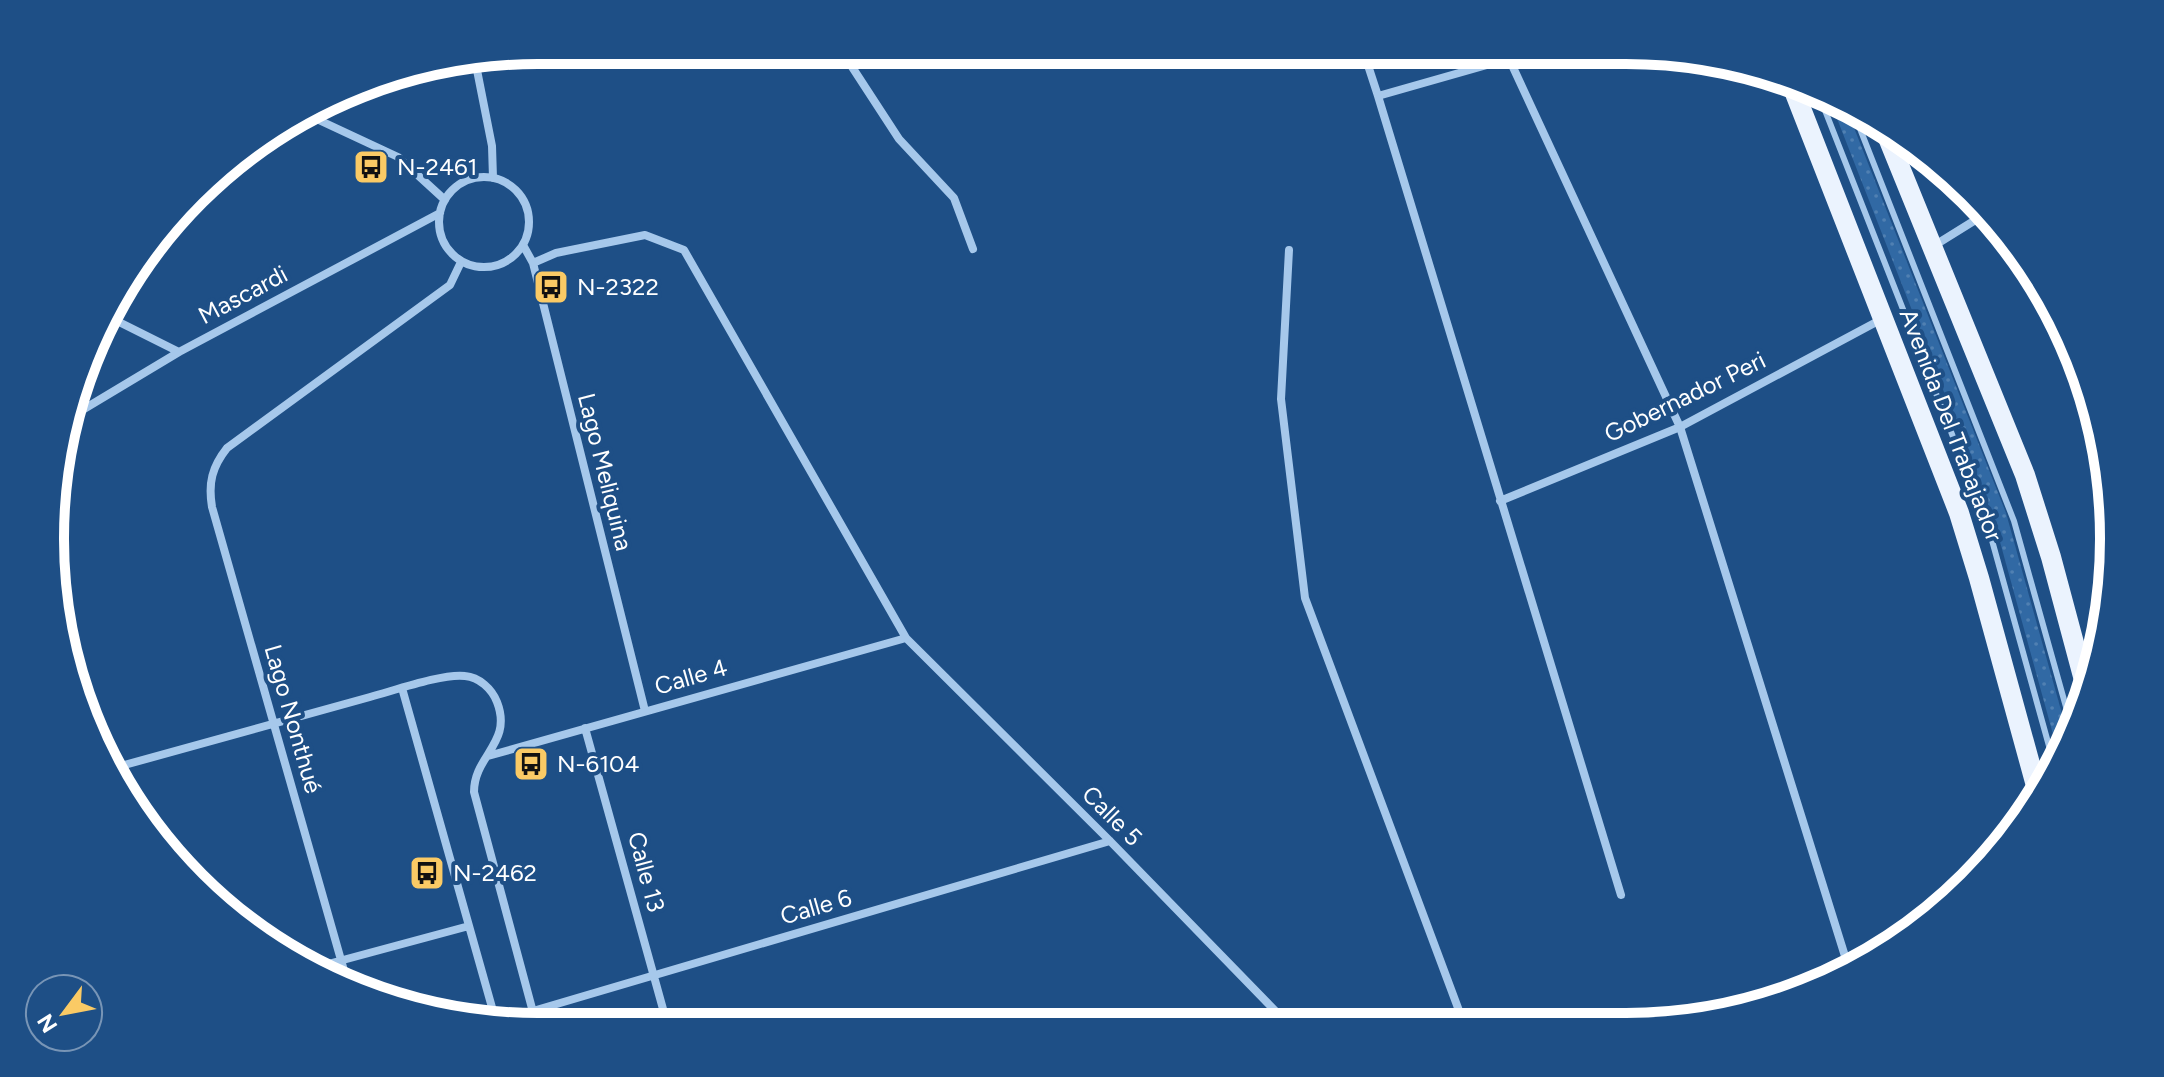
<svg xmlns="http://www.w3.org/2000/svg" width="2164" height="1077" font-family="Figtree,sans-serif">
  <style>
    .grass { fill: url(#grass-dots) }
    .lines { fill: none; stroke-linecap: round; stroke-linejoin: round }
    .lane { stroke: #a6c8eb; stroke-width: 6 }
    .street { stroke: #a6c8eb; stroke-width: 8 }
    .primary { stroke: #ebf3fe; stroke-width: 20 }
    .labels { text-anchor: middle; stroke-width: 8; stroke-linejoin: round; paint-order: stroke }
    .poi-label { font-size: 24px; fill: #fff; stroke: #1e4f86; text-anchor: start }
    .street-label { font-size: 24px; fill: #fff; stroke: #1e4f86 }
    .rim { fill: none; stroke: #fff; stroke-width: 10 }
  </style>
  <defs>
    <pattern id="grass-dots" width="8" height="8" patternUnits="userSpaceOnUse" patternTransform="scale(2)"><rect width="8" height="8" fill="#3169a4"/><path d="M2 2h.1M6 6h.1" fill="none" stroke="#5080b2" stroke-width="1.8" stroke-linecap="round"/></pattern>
  </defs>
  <rect width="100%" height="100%" fill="#1e4f86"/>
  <path class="grass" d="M1829,98L1847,110L2006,513L2069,739L2059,756L1994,520Z"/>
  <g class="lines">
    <path class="lane" d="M1817,90L1988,526L2054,764
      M1855,116L2014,521L2073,732"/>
    <path class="street" d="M841,50L899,139L954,198L973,249
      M1363,50L1378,96
      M1505,50L1680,427L1849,969
      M1508,59L1378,96L1621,895
      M475,60L492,146L493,178
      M308,115L398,157L445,200
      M439 222a45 45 0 1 1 90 0a45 45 0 1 1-90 0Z
      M523,245L533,263L645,711
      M1932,247L1985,214
      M1289,250L1281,399L1305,598L1464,1024
      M533,263L556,253L645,235L684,250L906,638L1110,841L1288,1024
      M107,316L179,352
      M69,418L179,352L440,213
      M1500,501L1680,427L1882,319
      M402,688L495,1018
      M585,728L668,1027
      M488,756L906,638
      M110,769C197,745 284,721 370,697C393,691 444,673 465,676C479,677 492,689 497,702C513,743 474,755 474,792L537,1027
      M317,967L469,926
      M349,988L212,507C208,483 212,467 227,448L450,285L461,262
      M533,1011L1110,841"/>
    <path class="primary" d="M1791,83L1959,513L1979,578L2038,793
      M1888,138L2025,475L2051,557L2085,684"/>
  </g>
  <defs>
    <symbol id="bus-square" viewBox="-11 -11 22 22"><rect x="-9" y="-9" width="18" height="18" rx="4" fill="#faca65" stroke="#1e4f86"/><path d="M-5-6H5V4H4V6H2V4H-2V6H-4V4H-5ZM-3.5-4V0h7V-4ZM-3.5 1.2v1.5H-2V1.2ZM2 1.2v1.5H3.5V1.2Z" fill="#111"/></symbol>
  </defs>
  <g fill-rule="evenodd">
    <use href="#bus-square" x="351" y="147" width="40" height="40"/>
    <use href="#bus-square" x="531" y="267" width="40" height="40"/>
    <use href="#bus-square" x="511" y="744" width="40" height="40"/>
    <use href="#bus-square" x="407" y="853" width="40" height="40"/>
  </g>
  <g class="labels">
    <g class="poi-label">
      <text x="397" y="175">N-2461</text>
      <text x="577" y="295">N-2322</text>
      <text x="557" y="772">N-6104</text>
      <text x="453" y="881">N-2462</text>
    </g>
    <g class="street-label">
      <text transform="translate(243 295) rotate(-28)" y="8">Mascardi</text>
      <text transform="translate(1685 397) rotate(-26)" y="8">Gobernador Peri</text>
      <text transform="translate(1951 425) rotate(69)" y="8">Avenida Del Trabajador</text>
      <text transform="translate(605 472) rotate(76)" y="8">Lago Meliquina</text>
      <text transform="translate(691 677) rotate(-16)" y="8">Calle 4</text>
      <text transform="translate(293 719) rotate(74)" y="8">Lago Nonthué</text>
      <text transform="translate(1112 816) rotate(45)" y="8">Calle 5</text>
      <text transform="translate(646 872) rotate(75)" y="8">Calle 13</text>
      <text transform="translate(816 907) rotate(-16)" y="8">Calle 6</text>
    </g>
  </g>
  <path d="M0 0H2164V1077H0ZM538 64H1626A474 474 0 0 1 2100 538V539A474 474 0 0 1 1626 1013H538A474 474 0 0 1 64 539V538A474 474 0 0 1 538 64Z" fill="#1e4f86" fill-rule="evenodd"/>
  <path class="rim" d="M538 64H1626A474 474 0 0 1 2100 538V539A474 474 0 0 1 1626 1013H538A474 474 0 0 1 64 539V538A474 474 0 0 1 538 64Z"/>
  <g transform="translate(64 1013) rotate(238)"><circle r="38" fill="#1e4f86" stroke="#7895b6" stroke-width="2"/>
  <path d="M0-6L14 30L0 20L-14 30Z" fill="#faca65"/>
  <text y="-12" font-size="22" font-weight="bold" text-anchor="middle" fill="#ffffff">N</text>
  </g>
</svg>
